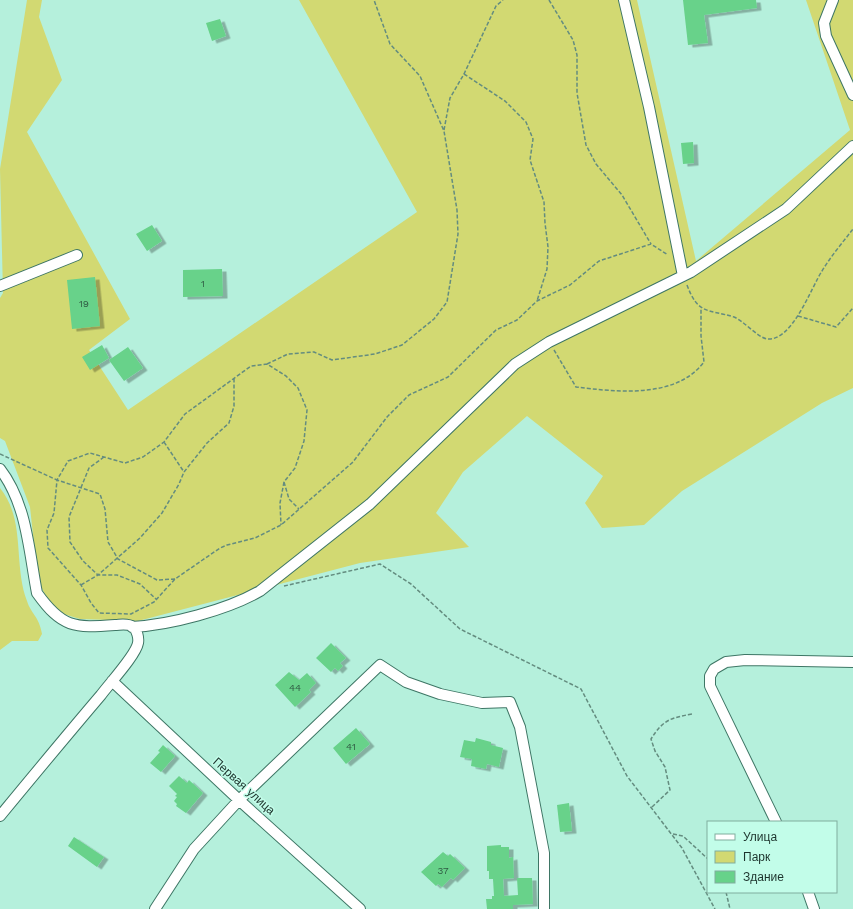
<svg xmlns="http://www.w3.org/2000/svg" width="853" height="909" font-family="'Work Sans',sans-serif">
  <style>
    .green { fill: #d2d972 }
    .building { fill: #67d28a; filter: url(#shadow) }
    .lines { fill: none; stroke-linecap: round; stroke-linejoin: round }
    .minor-casing { stroke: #3e7665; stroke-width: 12 }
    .path { stroke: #648c7f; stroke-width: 1.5; stroke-dasharray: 4 2; stroke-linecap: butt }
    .minor { stroke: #fff; stroke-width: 10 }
    .labels { text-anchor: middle; stroke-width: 3; stroke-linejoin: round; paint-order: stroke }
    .number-label { font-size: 10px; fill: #305c44 }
    .street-label { font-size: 12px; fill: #1d342d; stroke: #c2fde9 }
  </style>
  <defs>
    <filter id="shadow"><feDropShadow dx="4.5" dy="2.5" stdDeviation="0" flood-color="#0004"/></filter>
  </defs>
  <rect width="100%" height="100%" fill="#b5f0dc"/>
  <path class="green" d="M27,0H42L39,17L62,80L27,132L130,319L89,350L128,410L417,212L299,0H637L696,261L850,130L806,0H853V388L822,403L682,491L644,525L602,528L585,503L603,476L527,416L463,472L436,513L469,547L360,563L138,621L80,619L60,613L49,602L38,581L30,507L5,441L0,438V298L3,293L0,169Z
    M0,488C26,520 13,564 27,601C31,614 39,616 42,634L38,641H12L0,650Z"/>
  <path class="building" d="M683,0H756L757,8L704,15L708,43L688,45Z
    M220,19L226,36L212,41L206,23Z
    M693,142L694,163L683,164L681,143Z
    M152,225L162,241L147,251L136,234Z
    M222,269L223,296L183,297V270Z
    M95,277L100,326L72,329L67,280Z
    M102,345L109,358L90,370L82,357Z
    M128,347L143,368L124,381L109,360Z
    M331,643L346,658L340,663L343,666L338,671L335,668L331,672L316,658Z
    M289,672L299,680L307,673L316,683L309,690L311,692L295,707L275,685Z
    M356,728L370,744L346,764L333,748Z
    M476,738L491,742V745L503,748L499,767L487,764L486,769L471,766L472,759L460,757L464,740L475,742Z
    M163,745L175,756L161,772L150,763L160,752L158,751Z
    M179,776L187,783L189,780L203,793L186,813L176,806L177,804L174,801L177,797L175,796L177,794L169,786Z
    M569,803L572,831L560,832L557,805Z
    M74,837L104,857L97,867L68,846Z
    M501,845V847H509V858L513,857L514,878L503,879L504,896L518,895L517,878H532L533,904L513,905V909H487L486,899H492V896H494L493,879H489V871H487V846Z
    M443,852L448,856L450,854L465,868L453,880L451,878L442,887L438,884L436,886L421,872Z"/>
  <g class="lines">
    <defs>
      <path id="minor" d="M624,0L649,107L683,276
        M833,0L824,23L826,36L853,95
        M0,286L77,255
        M0,469C27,504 29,552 37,593C62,628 74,628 115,625C120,625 128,623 133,627C137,630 139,638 138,643C136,655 109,684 101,695C67,735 33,776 0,816
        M132,627C170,625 227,610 260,591L370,504L515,364L549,342L691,272L786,209L853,146
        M112,681L239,800L360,909
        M776,822L710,686V676L714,669L726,662L745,660L853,662
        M808,892L814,909
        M155,909L194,849L239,800L380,665L406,682L440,694L482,703L510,702L520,727L544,853V909"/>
    </defs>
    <use href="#minor" class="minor-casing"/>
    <path class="path" d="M549,0L573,40L577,55V93L586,145L596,164L622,195L651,244
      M464,74L505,101L526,122L533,139L530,160L544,202L545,223L548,247L547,269L537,301
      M444,130L450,98L464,74L496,6L503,0
      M687,285C698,315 708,309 734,317C744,321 757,337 767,339C792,342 811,288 822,271C831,256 843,242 853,229
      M798,316L836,327L853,308
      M554,350L576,387C617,392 676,399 704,362L701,336V308
      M267,364L288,354L314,352L332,360L375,354L402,345L434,319L447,302L458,234L457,210L444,131L420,76L390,44L374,0
      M164,442L184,472
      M0,454L57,480L54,513L47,530L48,548L81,585L91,603L99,613L131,614L154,602L175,579L220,548L227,545L255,538L281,525L353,462L387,417L409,395L448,377L496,330L517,320L537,301L570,285L599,261L651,244L668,255
      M104,457L89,468L69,517L70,542L83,561L98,575L140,538L162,513L179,484L184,472L207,443L229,423L234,406V378
      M284,482L289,499L299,509
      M175,579L157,580L118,559L108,542L105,509L100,494L57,480L68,461L90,453L125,463L143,457L164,442L185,414L251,366L267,364L286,376L298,388L307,410L304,441L295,468L284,482L280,503L281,525
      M81,585L98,575H117L140,584L156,599
      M284,586L380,564L411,584L460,629L581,689L627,776L682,848L715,909
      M652,807L670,790L665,767L655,751L651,739C663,720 670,718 692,714
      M673,834L683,836L708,859
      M726,892L730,909"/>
    <use href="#minor" class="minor"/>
  </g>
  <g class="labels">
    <g class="number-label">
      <text x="203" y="287">1</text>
      <text x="84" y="307">19</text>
      <text x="295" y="691">44</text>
      <text x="351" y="750">41</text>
      <text x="443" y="874">37</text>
    </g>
    <g class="street-label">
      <text transform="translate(244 786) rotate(42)" y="4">Первая улица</text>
    </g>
  </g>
  <rect x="707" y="821" width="130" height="72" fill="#c2fde9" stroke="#80ad9e"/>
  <rect x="715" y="834" width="20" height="6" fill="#ffffff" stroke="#80ad9e"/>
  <text x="743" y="841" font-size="12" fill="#1d342d">Улица</text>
  <rect x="715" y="851" width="20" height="12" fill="#d2d972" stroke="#80ad9e"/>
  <text x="743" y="861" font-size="12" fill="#1d342d">Парк</text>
  <rect x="715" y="871" width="20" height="12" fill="#67d28a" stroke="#80ad9e"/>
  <text x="743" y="881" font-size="12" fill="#1d342d">Здание</text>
</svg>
